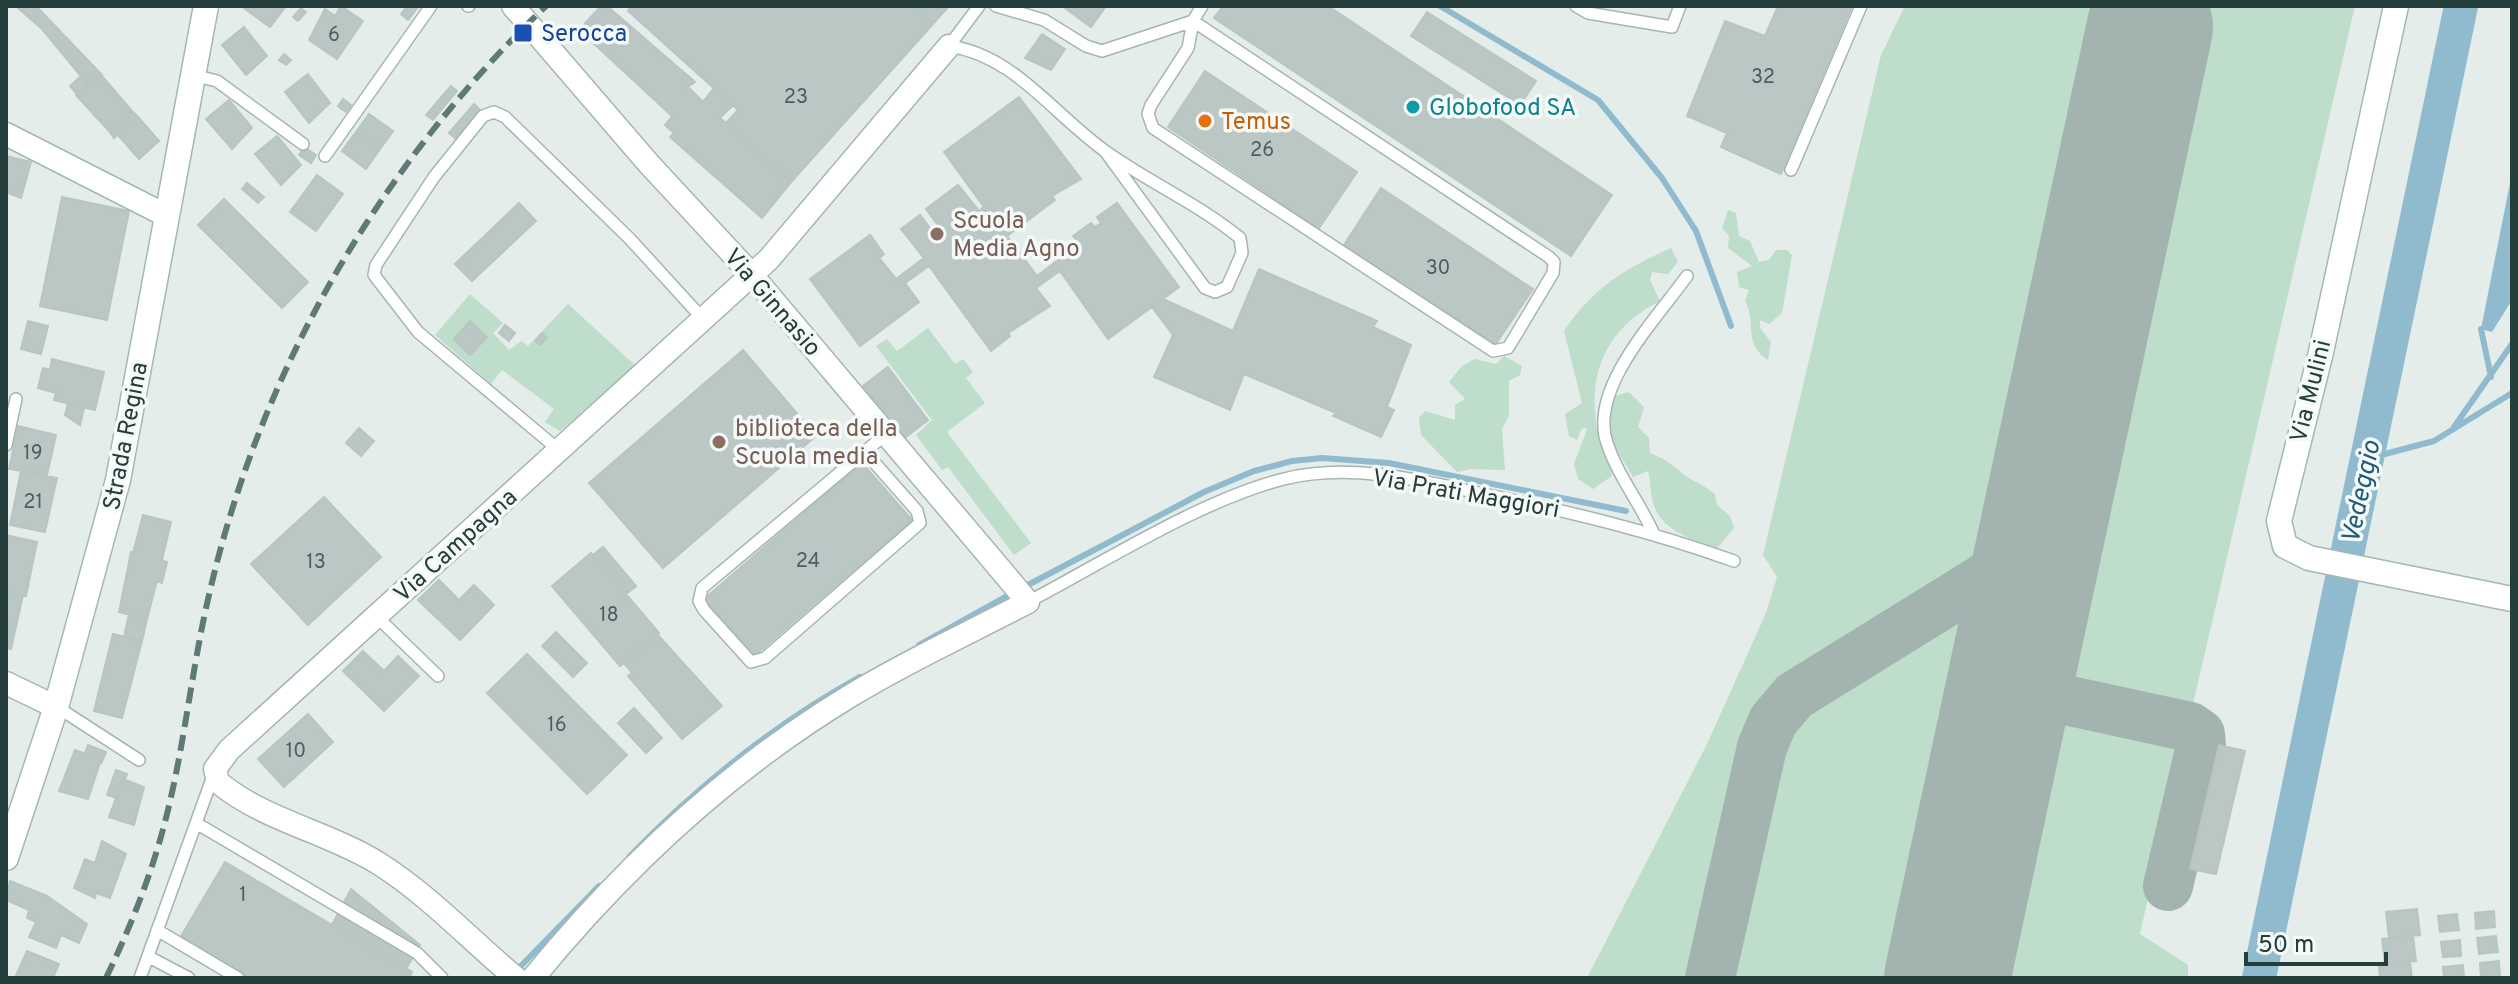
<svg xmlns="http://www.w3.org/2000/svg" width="2518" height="984" font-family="Overpass,sans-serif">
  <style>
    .green { fill: #beddcb }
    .water { fill: #90bbce }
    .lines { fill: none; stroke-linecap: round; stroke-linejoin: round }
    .stream { stroke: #90bbce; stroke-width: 6 }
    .river { stroke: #90bbce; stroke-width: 34 }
    .taxiway { stroke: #a2b3b0; stroke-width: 50 }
    .runway { stroke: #a2b3b0; stroke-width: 126 }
    .building { fill: #bac7c4; stroke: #b7c6c2; stroke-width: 2 }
    .lane-casing { stroke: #a7b5b2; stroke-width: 14 }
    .street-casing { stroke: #a7b5b2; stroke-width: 25 }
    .secondary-casing { stroke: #a3b8b4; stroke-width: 27 }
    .lane { stroke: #fff; stroke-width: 11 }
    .street { stroke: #fff; stroke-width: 22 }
    .secondary { stroke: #fff; stroke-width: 24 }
    .rail { stroke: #5f7976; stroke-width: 6; stroke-dasharray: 16 8; stroke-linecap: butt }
    .transit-dot { fill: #1a4fb4; stroke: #f5f9f8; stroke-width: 3 }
    .culture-dot { fill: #0f9aa8; stroke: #f5f9f8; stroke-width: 3 }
    .food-dot { fill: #e8710a; stroke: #f5f9f8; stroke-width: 3 }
    .education-dot { fill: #8d6e63; stroke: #f5f9f8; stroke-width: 3 }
    .labels { text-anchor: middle; stroke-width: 7; stroke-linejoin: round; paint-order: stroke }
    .number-label { font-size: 20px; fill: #4a605d }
    .transit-label { font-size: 24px; fill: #164399; stroke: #f5f9f8; text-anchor: start }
    .culture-label { font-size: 24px; fill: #0d838f; stroke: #f5f9f8; text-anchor: start }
    .food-label { font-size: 24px; fill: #c56008; stroke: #f5f9f8; text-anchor: start }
    .education-label { font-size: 24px; fill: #785e54; stroke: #f5f9f8; text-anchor: start }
    .street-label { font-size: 24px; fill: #243e3b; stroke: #f5f9f8 }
    .water-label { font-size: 26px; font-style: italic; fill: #215b77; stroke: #f5f9f8 }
  </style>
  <rect width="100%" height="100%" fill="#e4edea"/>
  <path class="green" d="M1905,6H2106L1902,978H1587L1707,744L1766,613L1777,577L1763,555L1881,55Z
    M2193,6H2355L2190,717L2082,690L2057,660Z
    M1728,210L1736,213L1739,236L1750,241L1759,262L1769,260L1776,250H1787L1792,255L1782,313L1769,324L1760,320V328L1771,342L1768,360C1743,344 1757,324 1745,301L1749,290L1739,287L1737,272L1752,266L1728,248L1729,236L1722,228Z
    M1671,248L1678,262L1668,274L1652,272L1650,280L1660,301C1605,329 1586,374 1598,435C1601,450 1610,460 1612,476L1593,489L1578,479L1574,464L1587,429L1582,428L1577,440L1569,436L1565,414L1582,403L1564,331C1593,288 1624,269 1671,248Z
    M470,294L503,323L493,333L509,350L521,341L528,346L568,304L637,367L560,431L545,422L554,409L502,370L491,384L435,335Z
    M928,328L955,364L963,359L973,372L966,378L985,403L947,432L1031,543L1014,555L948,467L942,470L916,435L932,420L876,346L887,339L897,351Z
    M1504,356L1522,366L1520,375L1509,381V416L1502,429L1505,470L1471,469L1457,472L1421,435L1419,417L1425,411L1455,420V405L1465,399L1449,382L1462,366L1475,359L1496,364Z
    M1629,392L1644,407L1638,427L1649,438L1650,453C1665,459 1671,464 1682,473C1692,482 1705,485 1715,494L1717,505L1730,516L1734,528L1717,548C1690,539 1658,530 1652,498C1650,489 1651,480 1648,471L1633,477C1614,440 1600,446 1614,396Z
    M2079,713L2179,738L2182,747L2140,934L2188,965V978H1990L2042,730L2056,720Z"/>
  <path class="water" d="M2512,173V300L2492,332L2481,329Z"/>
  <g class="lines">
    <path class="stream" d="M1440,6L1598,100L1662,178L1696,231L1731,326
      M2481,329L2491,377
      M2454,427L2512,344
      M2366,459L2434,441L2512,393
      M1024,587L1204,492L1254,471L1292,461L1322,458L1389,463L1626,511
      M919,645L1014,592
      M630,856C699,785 773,725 860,677
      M515,972L599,886"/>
    <path class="river" d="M2259,978L2461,6"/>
    <path class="taxiway" d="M2010,688L2190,727L2200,734L2201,746L2168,886
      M1710,978L1762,747L1773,721L1794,696L2041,543"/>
    <path class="runway" d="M1947,978L2150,27"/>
  </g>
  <path class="building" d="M36,6L102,75L89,86L42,29L17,7Z
    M241,6H286L270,27Z
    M341,6L363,21L337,59L309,40L325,9L335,16Z
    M407,6L418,7L408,20L401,14Z
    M601,6H607L695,82L688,87L703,102L714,88L733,105L720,118L791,182L762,218L670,137L674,133L665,125L672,116L579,30Z
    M632,6H913L933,24L791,182L726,123L738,110L628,11Z
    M913,6H949L933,24Z
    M1062,6H1106L1091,27Z
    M1223,6H1328L1612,195L1571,256L1214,18Z
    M1778,6H1852L1781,174L1721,147L1727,133L1687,116L1725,21L1765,36Z
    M301,8L306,12L298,21L293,17Z
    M1427,12L1536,81L1520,105L1411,36Z
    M244,27L267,56L246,75L222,45Z
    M1042,34L1065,49L1051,70L1025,58Z
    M284,54L291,60L286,65L279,60Z
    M1205,71L1357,172L1319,228L1168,127Z
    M308,74L330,103L309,123L285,92Z
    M101,75L132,111L109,131L76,95Z
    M81,76L88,84L77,94L70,86Z
    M451,86L457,91L433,120L426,115Z
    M1019,97L1081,179L1052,196L1055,200L1007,236L1037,276L1079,244L1073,236L1091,223L1095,227L1101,223L1097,217L1117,203L1179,287L1108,339L1060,271L1036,288L1050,306L1008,333L1010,336L991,351L929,266L905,283L919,302L860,346L810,279L870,235L884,254L879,258L896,279L924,258L901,229L920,215L940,241L946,236L926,209L958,185L979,211L984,207L944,152Z
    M343,99L351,105L346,112L338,106Z
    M229,100L252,128L232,149L206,119Z
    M474,104L480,110L455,138L449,133Z
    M132,111L138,117L114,138L109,131Z
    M369,114L393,131L380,149L356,132Z
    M138,117L159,141L139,159L118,135Z
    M356,132L380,149L366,169L342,151Z
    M277,136L301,165L281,185L255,154Z
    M304,147L316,155L311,163L299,155Z
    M6,156L31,162L21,198L6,192Z
    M317,175L343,194L316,231L290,212Z
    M247,183L264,197L258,203L242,189Z
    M1381,188L1533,289L1495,345L1344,245Z
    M62,197L129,211L107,320L40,306Z
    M224,199L308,282L282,308L198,225Z
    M519,203L536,221L472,281L455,264Z
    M1259,269L1377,321L1373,327L1411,345L1387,407L1394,410L1381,437L1333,416L1336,413L1244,374L1230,410L1154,377L1173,335L1152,307L1163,299L1233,331Z
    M28,321L48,326L41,354L21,349Z
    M470,321L487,337L470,355L454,339Z
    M505,325L515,333L509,341L499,333Z
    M542,333L547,338L540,345L535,341Z
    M743,350L816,436L663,568L589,483Z
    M52,359L104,372L95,410L54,400L56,393L38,388L43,368L50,370Z
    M888,367L928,420L903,439L863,386Z
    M68,404L84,408L80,425L65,415Z
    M18,426L56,435L47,475L9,469Z
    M359,428L374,441L361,456L346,443Z
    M862,463L912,520L754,656L704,599Z
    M21,471L57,478L45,532L10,525Z
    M324,497L381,557L308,625L251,564Z
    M143,515L171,522L162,560L167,562L162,583L157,581L147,619L119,612L131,552L133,553Z
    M6,535L37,542L26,596L6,591Z
    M603,547L636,586L626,594L593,555Z
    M591,553L659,633L620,666L552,586Z
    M439,580L459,600L474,585L494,605L460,640L418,600Z
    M6,591L23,595L11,649L6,648Z
    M129,614L147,619L142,641L124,637Z
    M556,632L587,663L573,677L542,646Z
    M113,634L142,641L122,718L94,711Z
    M657,634L722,706L682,739L628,676L632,673L624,663Z
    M363,651L384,671L398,656L419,676L384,711L343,671Z
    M527,654L627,755L587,794L487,693Z
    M634,708L662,738L646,753L618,723Z
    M308,714L333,742L284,787L258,759Z
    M88,745L106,752L101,764V760L85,753Z
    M2219,745L2245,751L2216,874L2190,869Z
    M75,750L101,760L88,799L59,791Z
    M116,770L127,774L116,798L107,795Z
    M123,779L144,787L134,825L109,817Z
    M102,841L126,854L110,898L96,893L95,898L74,888L85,859L95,863Z
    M225,862L412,972L409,978H248L180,938Z
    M10,881L47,896L87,924L79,943L61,935L56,948L29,937L36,922L27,918L29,910L6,900Z
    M351,889L420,945L406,969L332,925Z
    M2417,909L2420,935L2389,938L2386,912Z
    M2494,911L2495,927L2476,929L2475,913Z
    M2457,914L2459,930L2440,932L2438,916Z
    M2413,936L2416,961L2385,964L2382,939Z
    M2496,936L2498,952L2479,954L2477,938Z
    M2460,940L2461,956L2443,957L2441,942Z
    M27,951L59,964L53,978H15Z
    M2499,961L2500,977L2481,978L2480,963Z
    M2410,962L2412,978H2380L2379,965Z
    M2463,965L2464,978H2444L2443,967Z"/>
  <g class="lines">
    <defs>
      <path id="lane" d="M468,6H469
        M979,6L949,46C1014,55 1053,114 1105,151C1148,182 1199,204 1240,238L1242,253L1227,287L1215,292L1205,288L1105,151
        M996,6L1044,20L1086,46L1102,51L1193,21L1202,6
        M1576,6L1588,13L1672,27L1680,6
        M1193,21L1549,257L1554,262L1553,273L1508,348L1493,351L1153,128L1148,114L1151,105L1188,48Z
        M193,75L217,81L303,144
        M325,156L431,6
        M1791,170L1861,6
        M6,445L16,399
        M560,451L418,332L374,275L376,265L434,177L483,116L494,112L505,117L630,239L703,319
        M865,452L917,511L920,523L765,658L751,662L704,610L699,601L702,588L886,434
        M1653,532C1639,502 1617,474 1607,443C1588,389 1657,318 1687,276
        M1028,602C1104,562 1203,499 1284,479C1351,462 1423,481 1488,495C1575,513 1650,531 1734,561
        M376,616L438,676
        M57,707L139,760
        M196,823L417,953L442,978
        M157,930L238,978
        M149,957L189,978
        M140,978L213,776"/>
      <path id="street" d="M513,6L649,164L751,274L1028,602C969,633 907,661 850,696C728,770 623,868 533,978
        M6,134L167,216
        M6,683L56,707
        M516,978C470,940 429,895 378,863C328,832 263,820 218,782L215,769L229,750L769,259L949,46"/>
      <path id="secondary" d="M2396,6L2321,352L2279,521L2285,546L2309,558L2512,599
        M6,858L56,707L118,480L206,6"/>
    </defs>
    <use href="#lane" class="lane-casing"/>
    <use href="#street" class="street-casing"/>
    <use href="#secondary" class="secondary-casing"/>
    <use href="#lane" class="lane"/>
    <use href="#street" class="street"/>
    <use href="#secondary" class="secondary"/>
    <path class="rail" d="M106,978C131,926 153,871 167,814C185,742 192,667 209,595C260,371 380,164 546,6"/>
  </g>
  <rect class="transit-dot" x="513" y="23" width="20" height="20" rx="4"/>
  <circle class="culture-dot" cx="1413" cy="107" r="8"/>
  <circle class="food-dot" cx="1205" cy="121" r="8"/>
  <g class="education-dot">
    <circle cx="937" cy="234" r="8"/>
    <circle cx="719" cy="442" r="8"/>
  </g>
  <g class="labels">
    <g class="number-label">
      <text x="334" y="41">6</text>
      <text x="1763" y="83">32</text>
      <text x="796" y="103">23</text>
      <text x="1262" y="156">26</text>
      <text x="1438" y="274">30</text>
      <text x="33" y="459">19</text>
      <text x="33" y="508">21</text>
      <text x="808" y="567">24</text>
      <text x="316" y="568">13</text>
      <text x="609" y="621">18</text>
      <text x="557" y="731">16</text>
      <text x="296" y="757">10</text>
      <text x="243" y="901">1</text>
    </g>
    <g class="transit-label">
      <text x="541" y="41">Serocca</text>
    </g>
    <g class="culture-label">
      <text x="1429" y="115">Globofood SA</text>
    </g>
    <g class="food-label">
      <text x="1221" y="129">Temus</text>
    </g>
    <g class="education-label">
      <text x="953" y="228">Scuola<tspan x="953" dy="28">Media Agno</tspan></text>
      <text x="735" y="436">biblioteca della<tspan x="735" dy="28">Scuola media</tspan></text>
    </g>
    <g class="street-label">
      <text transform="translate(773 302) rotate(49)" y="8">Via Ginnasio</text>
      <text transform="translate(2310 391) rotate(-76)" y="8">Via Mulini</text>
      <text transform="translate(125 436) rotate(-79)" y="8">Strada Regina</text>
      <text transform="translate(1466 493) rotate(10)" y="8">Via Prati Maggiori</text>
      <text transform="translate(455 545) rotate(-42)" y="8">Via Campagna</text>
    </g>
    <g class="water-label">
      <text transform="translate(2360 492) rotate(-78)" y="9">Vedeggio</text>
    </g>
  </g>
  <rect width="2518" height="984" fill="none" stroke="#243e3b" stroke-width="16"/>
  <path d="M2246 952v12h140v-12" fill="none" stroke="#243e3b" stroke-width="4"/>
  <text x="2258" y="952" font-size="24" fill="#243e3b" stroke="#f5f9f8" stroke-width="6" paint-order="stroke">50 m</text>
</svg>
